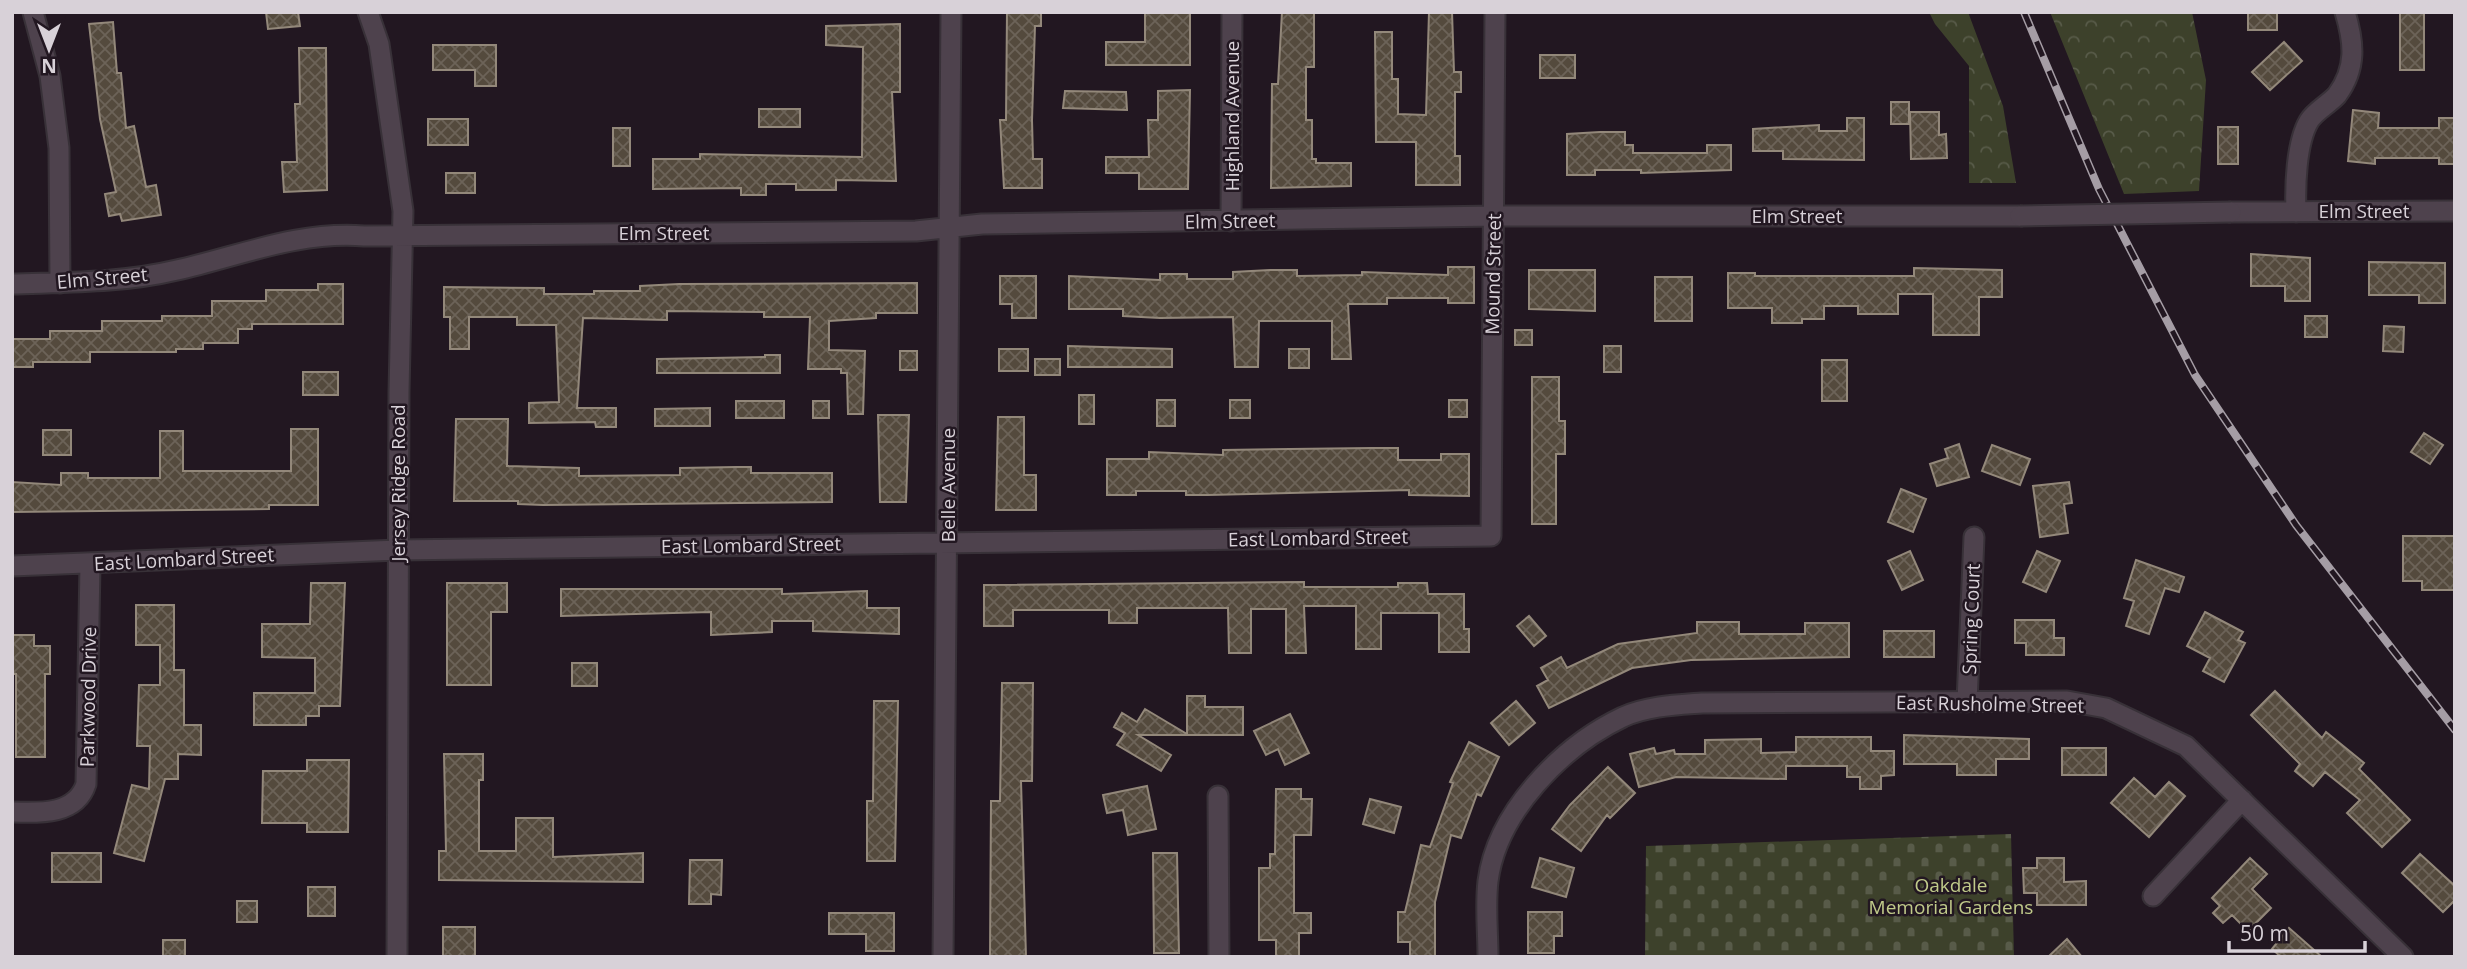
<svg xmlns="http://www.w3.org/2000/svg" width="2467" height="969" font-family="'Open Sans',sans-serif">
  <style>
    .forest { fill: url(#forest-crowns) }
    .cemetery { fill: url(#cemetery-stones) }
    .building { fill: url(#building-cross-hatch); stroke: #93887a; stroke-width: 2 }
    .lines { fill: none; stroke-linecap: round; stroke-linejoin: round }
    .minor-casing { stroke: #383138; stroke-width: 23 }
    .minor { stroke: #4e424d; stroke-width: 19 }
    .rail-casing { stroke: #a59da5; stroke-width: 8 }
    .rail { stroke: #221721; stroke-width: 5; stroke-dasharray: 16; stroke-linecap: butt }
    .minor-bridge-casing { stroke: #383138; stroke-width: 23; stroke-linecap: butt }
    .minor-bridge { stroke: #4e424d; stroke-width: 19 }
    .labels { text-anchor: middle; stroke-width: 5; stroke-linejoin: round; paint-order: stroke }
    .street-label { font-size: 19px; fill: #d8d1d8; stroke: #221721 }
    .park-label { font-size: 19px; fill: #c0ca8a; stroke: #221721 }
  </style>
  <defs>
    <pattern id="forest-crowns" width="20" height="18" patternUnits="userSpaceOnUse" patternTransform="scale(1.75)"><rect width="20" height="18" fill="#3d412b"/><path d="M2 6a3 3 0 1 1 6 0M12 15a3 3 0 1 1 6 0" fill="none" stroke="#585b49"/></pattern>
    <pattern id="cemetery-stones" width="16" height="16" patternUnits="userSpaceOnUse" patternTransform="scale(1.75)"><rect width="16" height="16" fill="#3d412b"/><path d="M2 7V4a2 2 0 0 1 4 0v3zM10 15v-3a2 2 0 0 1 4 0v3z" fill="#585b49"/></pattern>
    <pattern id="building-cross-hatch" width="8" height="8" patternUnits="userSpaceOnUse" patternTransform="scale(1.75)"><rect width="8" height="8" fill="#544a3d"/><path d="M0 0l8 8M0 8l8-8" fill="none" stroke="#6c6358"/></pattern>
  </defs>
  <rect width="100%" height="100%" fill="#221721"/>
  <path class="forest" d="M1929,12H1968L2003,106L2016,183H1969V66L1935,24Z
    M2050,12H2192L2206,80L2199,191L2124,194Z"/>
  <path class="cemetery" d="M2011,834L2014,957H1645L1646,846Z"/>
  <path class="building" d="M266,12H298L300,26L268,29Z
    M1007,12H1041V26H1035L1032,120L1033,159H1042V188H1004L1000,120H1006Z
    M1145,12H1190V65H1106V42H1145Z
    M1282,12H1314V67H1306V120H1312V159H1316V163H1351V186L1271,188L1272,84H1278Z
    M1429,12H1452L1454,72H1461V92H1455V156H1460V185H1416V142H1376L1375,32H1392V79H1398V114L1426,115Z
    M2248,12H2277V30H2248Z
    M2400,12H2424V70H2400Z
    M113,22L117,73H121L126,128L134,126L146,187L156,185L161,215L122,221L120,214L109,216L105,194L116,192L100,119L89,24Z
    M900,24V92H892L896,181L836,180V190H796V184H766V195H741V188L653,189V159H700V154L862,157L863,47L826,45V26Z
    M2284,42L2302,61L2270,90L2252,72Z
    M433,45H496V86H475V70H433Z
    M299,48H326L327,190L284,192L282,162H297L295,104H300Z
    M1540,55H1575V78H1540Z
    M1190,90L1188,189H1139V173H1106V157H1149L1148,120H1158V91Z
    M1065,91L1126,92L1127,110L1063,108Z
    M1891,102H1909V124H1891Z
    M759,109H800V127H759Z
    M2353,110L2379,113L2378,128H2439V118H2455V164H2439V158H2375V164L2348,161Z
    M1910,112H1939V135L1946,134L1947,158L1911,159Z
    M1847,118H1864V160L1783,159V151H1753V129L1819,125V131H1847Z
    M428,119H468V145H428Z
    M2218,127H2238V164H2218Z
    M613,128H630V166H613Z
    M1600,132H1625V145H1633V153H1707V145H1731V170L1641,173V170H1595V175H1567V134Z
    M446,173H475V193H446Z
    M2251,254L2310,258V301H2285V286H2251Z
    M2369,262L2445,263V303H2419V295H2369Z
    M1448,267H1474V303H1448V298H1387V304H1348L1351,359H1332V321H1259L1258,367H1235L1233,317L1160,318L1123,316V309H1069V276L1160,280V274H1187V279H1233V272L1270,270H1297V276L1362,275V272L1448,275Z
    M1914,268L2002,270V297H1979V335H1933V294H1898V314H1858V306H1824V319H1802V323H1772V308H1728V273H1755V276H1914Z
    M1529,270H1595V311L1529,309Z
    M1000,276H1036V318H1012V304H1000Z
    M1655,277H1692V321H1655Z
    M917,283V313H876V318L829,321V350L865,351L863,414H848L847,373H841V369H808L810,317H764V312L667,311V320L583,318L577,408H616V427H596L595,422L529,423V403L559,402L556,325H517V317H469V349H450V317H444V287L544,288V294H594V291H640V286L679,284Z
    M318,284H343V324H252V329H238V343H203V349H176V352H90V362H33V367H12V339H50V331H102V321H162V316H212V301H266V290H318Z
    M2305,316H2327V337H2305Z
    M2384,326L2404,327L2403,352L2383,351Z
    M1515,330H1532V345H1515Z
    M1068,346L1172,349V367H1068Z
    M1604,346H1621V372H1604Z
    M999,349H1028V371H999Z
    M1289,349H1309V368H1289Z
    M900,351H917V370H900Z
    M765,355H780V373H657V359L765,357Z
    M1035,359H1060V375H1035Z
    M1822,360H1847V401H1822Z
    M303,372H338V395H303Z
    M1532,377H1559V421H1565V454H1556V524H1532Z
    M1079,395H1094V424H1079Z
    M1157,400H1175V426H1157Z
    M1230,400H1250V418H1230Z
    M1449,400H1467V417H1449Z
    M736,401H784V418H736Z
    M813,401H829V418H813Z
    M710,408V426H655V409Z
    M878,415H909L906,502H880Z
    M998,417H1024V475H1036V510H996Z
    M456,419H508L507,466L579,468V476L680,475V468L736,467H751V473H832V502L543,505L518,504V501H454Z
    M291,429H318V505H269V509L12,512V482L61,485V473H88V478H160V431H183V471H291Z
    M43,430H71V455H43Z
    M2424,433L2443,445L2430,464L2411,452Z
    M1959,444L1969,477L1937,486L1930,464L1948,458L1945,449Z
    M1992,445L2030,459L2020,485L1982,471Z
    M1371,448H1398V460H1441V454H1469V496L1409,495V490L1208,495H1186V491H1136V495H1107V459H1149V452L1223,455V450Z
    M2069,482L2072,503L2064,504L2068,533L2040,537L2033,486Z
    M1901,489L1926,499L1913,532L1888,522Z
    M2403,536H2455V590H2422V581H2403Z
    M1910,551L1923,580L1902,590L1888,561Z
    M2037,551L2060,561L2046,592L2023,582Z
    M2136,560L2184,577L2179,592L2165,588L2149,634L2126,626L2134,601L2124,598Z
    M1304,582V587H1398V583H1427L1428,594H1464V629H1469V652H1439V613H1381V649H1356V606H1304L1306,653H1286V609H1251V653H1229L1228,608H1137V623H1109V610H1013V626H984V585Z
    M311,583H345L340,706H319V716H306V725H254V693H315V658L262,657V624H310Z
    M447,583H507V612H491V685H447Z
    M561,589H782V594L867,591V608H899V634L813,631V621H772V632L711,635V612L561,616Z
    M136,605H174V670H184V725H201V755L178,754V779H165L144,861L114,853L132,785L149,789L150,746H137L139,685H160V645H136Z
    M2205,612L2243,632L2238,640L2245,643L2224,682L2203,671L2210,658L2187,646Z
    M1529,616L1546,636L1534,646L1517,626Z
    M2015,620H2054V638H2064V655H2026V643H2015Z
    M1697,622H1739V634H1805V623H1849V657L1691,660L1632,668L1549,708L1537,686L1548,680L1541,668L1561,657L1567,668L1618,644L1697,633Z
    M1884,631H1934V657H1884Z
    M12,635H34V646H50V674H45V757H16V674H12Z
    M572,663H597V686H572Z
    M1002,683H1033L1032,781H1021L1026,957H990L991,801H1000Z
    M2275,691L2322,738L2326,732L2364,763L2359,769L2410,820L2382,847L2347,813L2360,800L2325,772L2313,786L2295,771L2300,764L2251,715Z
    M1187,696H1205V707H1243V735H1138L1171,755L1161,771L1117,745L1125,733L1114,727L1122,713L1137,722L1145,709L1187,734Z
    M874,701H898L895,861H867V801H873Z
    M1516,701L1535,723L1509,745L1491,723Z
    M1290,714L1309,753L1285,765L1278,749L1266,755L1254,731Z
    M1904,735L2029,739V759H1996V775H1957V764H1904Z
    M1796,737H1871V751H1894V775L1881,776V789H1860V777H1847V766H1786V779L1676,777L1639,787L1630,754L1654,748L1656,754L1674,750L1675,754H1705V740L1761,739V753L1796,752Z
    M1469,742L1499,757L1481,796L1477,794L1461,838L1451,835L1435,902V957H1410V942H1398V912H1405L1421,845L1430,847L1453,783L1450,782Z
    M2062,748H2106V775H2062Z
    M444,754H483V780H479V851H516V818H553V857L643,853V882L439,880V851H446Z
    M307,760H349L348,832H307V823H262L263,771H307Z
    M1608,767L1635,793L1610,818L1607,815L1581,851L1552,829L1570,805Z
    M2134,778L2155,797L2169,782L2185,796L2149,837L2111,803Z
    M1147,786L1156,829L1128,835L1123,810L1107,813L1103,795Z
    M1276,789H1301V799H1312L1311,835H1294V913H1311V933H1299V957H1276V940H1259V868H1270V854H1275Z
    M1370,799L1401,807L1394,833L1363,824Z
    M52,853H101V882H52Z
    M1153,853H1177L1179,953H1154Z
    M2420,854L2455,886V900L2443,912L2402,873Z
    M1540,858L1574,868L1566,897L1532,887Z
    M2037,858H2064V882L2086,881V905H2037V893H2024L2023,868H2037Z
    M2250,858L2267,874L2252,889L2271,908L2248,931L2232,915L2223,923L2213,913L2220,906L2212,898Z
    M690,860H722L721,895L711,894V904H689Z
    M308,887H335V916H308Z
    M237,901H257V922H237Z
    M1528,912H1562V936H1554V953H1528Z
    M829,913H894V951H866V934H829Z
    M443,927H475V957H443Z
    M2289,928L2322,957H2281L2272,949Z
    M2067,939L2082,957H2048Z
    M163,940H185V957H163Z"/>
  <g class="lines">
    <defs>
      <path id="minor" d="M33,12L50,76L59,148L60,283
        M368,12L379,44L403,211L399,392L397,957
        M2231,212L2455,211
        M2296,212C2295,187 2296,143 2309,121C2315,111 2329,104 2337,95C2357,68 2354,42 2345,12
        M1231,221L1232,12
        M12,284C68,282 122,283 177,270C240,256 297,231 364,236L916,231L982,224L1495,216H2020
        M12,566L398,550L1491,536L1495,12
        M1967,702L1974,537
        M1218,796L1219,957
        M12,812C40,813 76,815 86,784L90,565
        M2153,896L2242,800
        M943,957L951,12
        M1488,957C1488,932 1485,906 1488,881C1497,812 1562,746 1623,717C1648,706 1676,705 1702,703L2067,701L2106,708L2186,746L2403,957"/>
    </defs>
    <use href="#minor" class="minor-casing"/>
    <use href="#minor" class="minor"/>
    <defs>
      <path id="rail" d="M2024,12L2099,189L2195,375L2296,525L2455,730"/>
    </defs>
    <use href="#rail" class="rail-casing"/>
    <use href="#rail" class="rail"/>
    <defs>
      <path id="minor-bridge" d="M2020,216L2231,212"/>
    </defs>
    <use href="#minor-bridge" class="minor-bridge-casing"/>
    <use href="#minor-bridge" class="minor-bridge"/>
  </g>
  <g class="labels">
    <g class="street-label">
      <text transform="translate(1232 116) rotate(-90)" y="7">Highland Avenue</text>
      <text x="2364" y="218">Elm Street</text>
      <text x="1797" y="223">Elm Street</text>
      <text transform="translate(1230 221) rotate(-1)" y="7">Elm Street</text>
      <text x="664" y="240">Elm Street</text>
      <text transform="translate(1493 274) rotate(-89)" y="7">Mound Street</text>
      <text transform="translate(102 278) rotate(-5)" y="7">Elm Street</text>
      <text transform="translate(398 483) rotate(-90)" y="7">Jersey Ridge Road</text>
      <text transform="translate(948 485) rotate(-90)" y="7">Belle Avenue</text>
      <text transform="translate(1318 538) rotate(-1)" y="7">East Lombard Street</text>
      <text transform="translate(751 545) rotate(-1)" y="7">East Lombard Street</text>
      <text transform="translate(184 559) rotate(-3)" y="7">East Lombard Street</text>
      <text transform="translate(1971 619) rotate(-88)" y="7">Spring Court</text>
      <text transform="translate(88 697) rotate(-89)" y="7">Parkwood Drive</text>
      <text transform="translate(1990 704) rotate(1)" y="7">East Rusholme Street</text>
    </g>
    <g class="park-label">
      <text x="1951" y="892">Oakdale<tspan x="1951" dy="22">Memorial Gardens</tspan></text>
    </g>
  </g>
  <rect width="2467" height="969" fill="none" stroke="#d8d1d8" stroke-width="28"/>
  <g transform="translate(49 49) rotate(180)" stroke="#221721" stroke-width="5" paint-order="stroke">
  <path d="M0-5L12 26L0 18L-12 26Z" fill="#d8d1d8"/>
  <text y="-10" font-size="19" font-weight="bold" text-anchor="middle" fill="#d8d1d8">N</text>
  </g>
  <path d="M2229 941v10h136v-10" fill="none" stroke="#d8d1d8" stroke-width="3.5"/>
  <text x="2240" y="941" font-size="21" fill="#d8d1d8" stroke="#221721" stroke-width="5" paint-order="stroke">50 m</text>
</svg>
